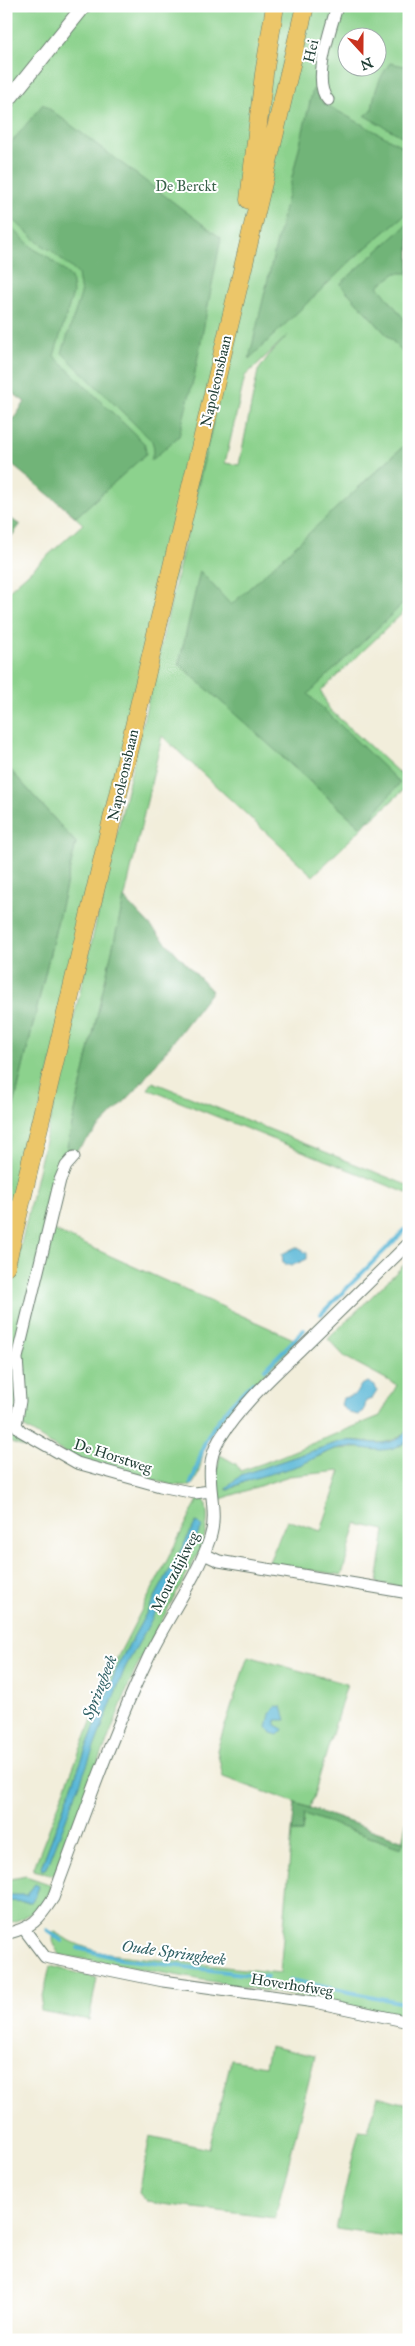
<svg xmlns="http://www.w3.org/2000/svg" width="415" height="2346" font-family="'IM FELL Great Primer',serif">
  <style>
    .green { fill: #8cd28d; stroke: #568860; fill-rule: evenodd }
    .forest { fill: #71b478; stroke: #487856 }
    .water { fill: #57b6d6; stroke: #3b7a85 }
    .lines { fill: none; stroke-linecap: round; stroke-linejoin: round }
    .stream { stroke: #57b6d6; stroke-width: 4 }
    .minor-casing { stroke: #697b6e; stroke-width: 13 }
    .tertiary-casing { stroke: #697b6e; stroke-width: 16 }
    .primary-casing { stroke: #697b6e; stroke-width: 19 }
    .minor { stroke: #fff; stroke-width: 11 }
    .tertiary { stroke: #fff; stroke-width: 14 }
    .primary { stroke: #ecc669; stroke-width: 18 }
    .labels { text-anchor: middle; stroke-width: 4; stroke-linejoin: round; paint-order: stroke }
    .street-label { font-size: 15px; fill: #1f3d34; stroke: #fff }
    .park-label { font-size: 15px; fill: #3a624a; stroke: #fff }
    .water-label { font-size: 16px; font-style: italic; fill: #306165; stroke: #fff }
  </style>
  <rect width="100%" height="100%" fill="#fff"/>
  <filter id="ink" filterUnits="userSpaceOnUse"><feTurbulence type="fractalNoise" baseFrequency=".02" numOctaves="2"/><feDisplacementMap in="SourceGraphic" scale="10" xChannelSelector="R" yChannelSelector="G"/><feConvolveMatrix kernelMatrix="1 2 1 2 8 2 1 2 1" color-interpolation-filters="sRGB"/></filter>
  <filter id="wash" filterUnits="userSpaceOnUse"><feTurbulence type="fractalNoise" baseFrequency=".0096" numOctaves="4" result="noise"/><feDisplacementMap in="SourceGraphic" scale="20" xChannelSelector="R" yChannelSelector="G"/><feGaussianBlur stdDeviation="1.12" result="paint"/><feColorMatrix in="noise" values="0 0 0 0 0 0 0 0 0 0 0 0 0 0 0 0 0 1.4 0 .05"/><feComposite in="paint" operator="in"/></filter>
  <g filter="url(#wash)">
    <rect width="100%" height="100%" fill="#f2eedb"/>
    <path class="green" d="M6,6H409V353L341,285L409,359V441L363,483L409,444V607L321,691L329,709L409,782V785L371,820L359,824L280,755L362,828L313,876L162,736L63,1164L15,1357L17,1401L14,1418L6,1427V1308L213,422L6,1244V1139L76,843L6,765V593L83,524L6,454V447L25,402L6,388ZM348,38H378V68H348ZM288,335L269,355L258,371L239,465L225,463L245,376Z
      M153,1082L409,1186V1194L148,1089Z
      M51,1229L298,1341C268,1371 235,1401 210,1436C200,1451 203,1474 191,1486L172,1485L78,1461L20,1425V1358Z
      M409,1260L407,1431C378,1454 368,1435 339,1442L241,1475L228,1490L251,1479L299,1465L335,1449L400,1446L409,1440V1588L377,1583L385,1530L356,1524L342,1575L268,1564L287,1520L321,1531L341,1471L289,1476L218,1500L215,1479L220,1455L236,1464L240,1471L264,1463L380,1416L397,1385L345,1357L328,1339Z
      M6,1429L76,1466L6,1441Z
      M199,1498L205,1501C210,1520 206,1535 199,1552L135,1670L54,1875L33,1870L113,1666ZM196,1523H199L201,1527L125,1668L41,1867L118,1665Z
      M248,1656L347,1684L310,1808L223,1777L217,1750Z
      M409,1809V2016L60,1955C53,1946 52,1941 54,1931C70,1943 89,1949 108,1954L280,1973L292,1832H302L304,1813L401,1848Z
      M26,1876L49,1884L51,1889C44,1906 25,1921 6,1923V1880Z
      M50,1966L97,1978L89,2020L40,2011Z
      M269,2046L315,2056L275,2218L147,2202L139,2193L150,2136L209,2149L231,2060L265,2066Z
      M378,2096L409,2105V2239L336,2229L359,2130L368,2131Z"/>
    <path class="forest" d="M390,63L409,67V140L365,116L372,110C374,92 379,78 390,63Z
      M313,89L323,103L409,150V211L353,259L249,359Z
      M43,104L221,238L194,377L179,436L151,461L154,448L152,441L62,353L81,294L78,274L52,251L39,243L6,213V149Z
      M6,222L34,249L48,257L71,277L73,293L54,356L145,444L146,454L76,517L6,460V430L25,402L6,388Z
      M409,223V273H396L378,286L409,325V359L340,284Z
      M409,441V598L308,694L400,783L362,828L179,664L200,571L231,605Z
      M6,515L20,525L6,544Z
      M6,765L76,843L6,1139Z
      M124,898L212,991L135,1091L63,1164Z
      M295,1803L404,1841L401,1848L304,1814L302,1832H292Z"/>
    <path class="water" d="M296,1247L307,1253V1259L291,1266L283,1263L282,1254Z
      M368,1382L375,1386L377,1391L372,1399L366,1401L364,1411L358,1415L349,1413L341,1405L343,1398L355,1395L361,1385Z
      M409,1429V1440C379,1461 364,1441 335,1449C323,1453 312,1460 300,1465C276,1474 251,1476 228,1490L226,1489L241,1475L339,1442C365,1436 387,1455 409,1429Z
      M196,1522L199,1523L202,1527L125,1668L47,1868L42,1870L41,1867L118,1665Z
      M276,1706L282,1707L286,1720H276V1725L282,1728L283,1730L278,1735L271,1733L267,1727L270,1714Z
      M35,1884L39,1886L36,1895L31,1902L6,1901V1895H27Z"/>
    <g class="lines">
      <path class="stream" d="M321,1314L409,1226
        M265,1369L304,1330
        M191,1483C197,1470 200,1455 205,1442C217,1418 234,1400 253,1382
        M47,1930L62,1941
        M78,1948L121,1959L267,1977
        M290,1980L409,2004"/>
    </g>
  </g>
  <g filter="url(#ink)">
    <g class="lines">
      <defs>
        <path id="minor" d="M328,100C311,82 331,29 337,6
          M74,1157L66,1166L60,1180L17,1358L20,1401L16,1425L21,1431L77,1463L160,1486L195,1493L210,1491
          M204,1554L219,1561L409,1593
          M24,1929L45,1957L163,1981L315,2002L409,2022
          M6,1934C33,1927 38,1921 53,1898C83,1818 111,1736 148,1658C167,1617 196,1580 210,1538C221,1505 199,1474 219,1440C241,1405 272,1377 301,1349C337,1314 373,1278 409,1243"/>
        <path id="tertiary" d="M6,103L84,6"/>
        <path id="primary" d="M249,200L264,74L275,6
          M6,1266L305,6"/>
      </defs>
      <use href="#minor" class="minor-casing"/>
      <use href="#tertiary" class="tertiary-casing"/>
      <use href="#primary" class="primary-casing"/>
      <use href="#minor" class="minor"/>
      <use href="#tertiary" class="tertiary"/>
      <use href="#primary" class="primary"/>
    </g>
  </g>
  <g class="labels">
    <g class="street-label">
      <text transform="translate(311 51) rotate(-77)" y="5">Hei</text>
      <text transform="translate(216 381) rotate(-77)" y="5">Napoleonsbaan</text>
      <text transform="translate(123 775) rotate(-77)" y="5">Napoleonsbaan</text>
      <text transform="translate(113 1456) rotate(18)" y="5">De Horstweg</text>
      <text transform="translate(175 1572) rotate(-63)" y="5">Moutzdijkweg</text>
      <text transform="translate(292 1985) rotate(9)" y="5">Hoverhofweg</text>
    </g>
    <g class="park-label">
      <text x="186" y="191">De Berckt</text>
    </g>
    <g class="water-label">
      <text transform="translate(99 1687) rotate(-68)" y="6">Springbeek</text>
      <text transform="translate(174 1952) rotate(8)" y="6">Oude Springbeek</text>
    </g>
  </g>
  <rect width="415" height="2346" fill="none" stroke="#fff" stroke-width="25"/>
  <g transform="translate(362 52) rotate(159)"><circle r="24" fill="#ffffff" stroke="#a5b1ae"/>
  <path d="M0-4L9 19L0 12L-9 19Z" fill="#c8321e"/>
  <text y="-8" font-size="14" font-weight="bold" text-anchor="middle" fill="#1f3d34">N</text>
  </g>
</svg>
